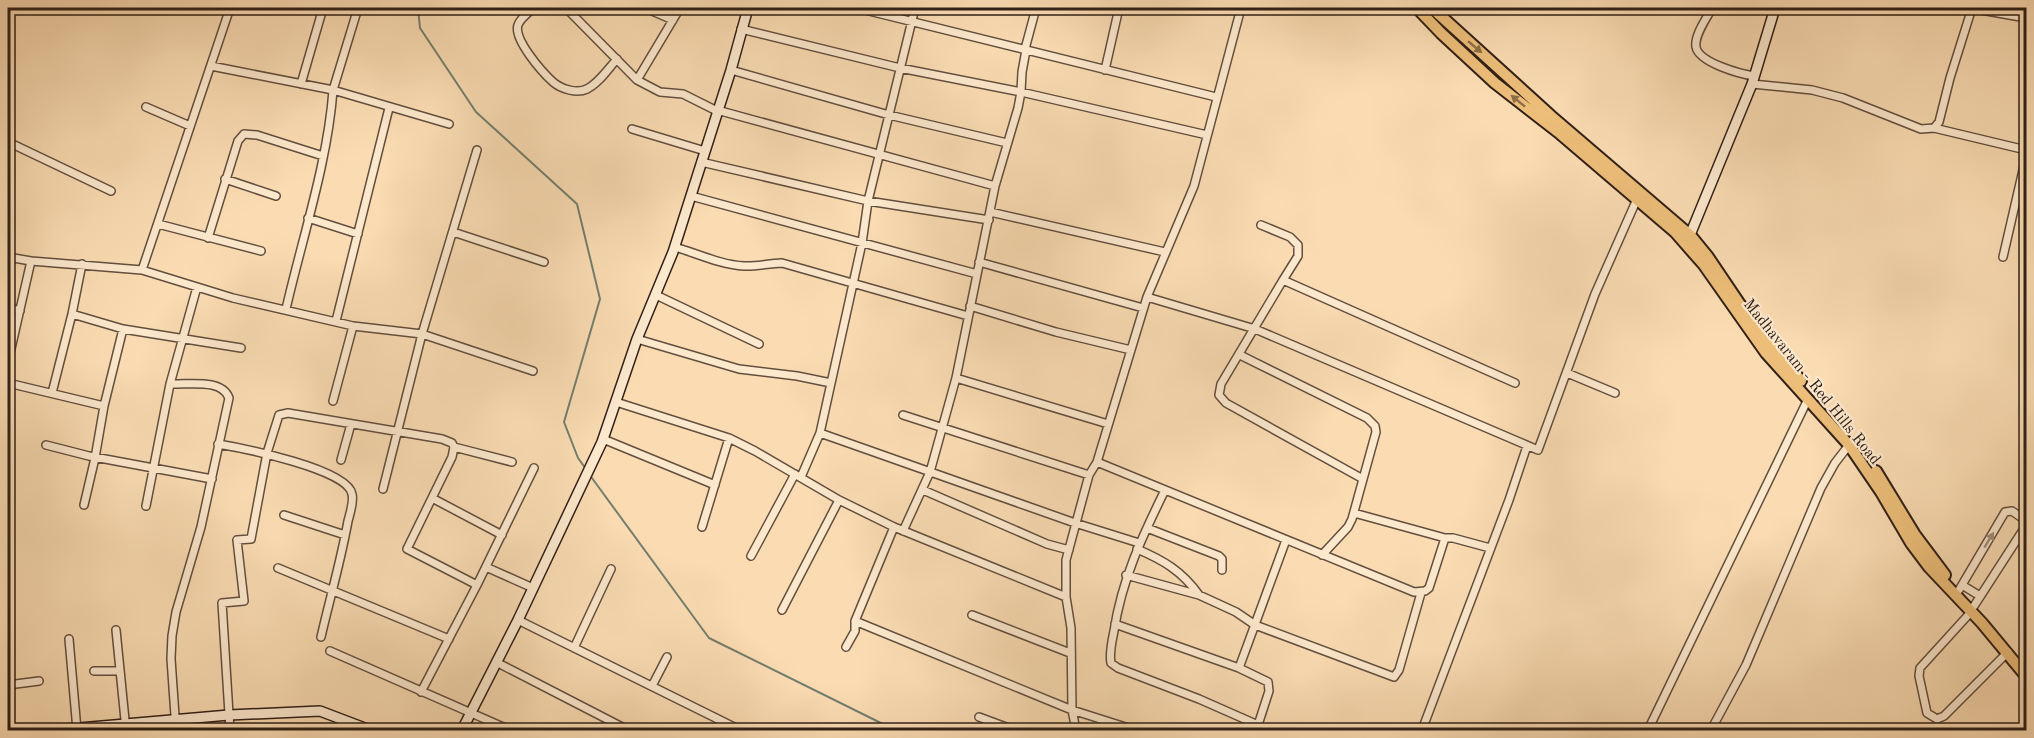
<svg xmlns="http://www.w3.org/2000/svg" width="2034" height="738" font-family="'Old Standard TT',serif">
  <style>
    .lines { fill: none; stroke-linecap: round; stroke-linejoin: round }
    .stream { stroke: #737e6e; stroke-width: 2 }
    .street-casing { stroke: #624f3e; stroke-width: 10 }
    .secondary-casing { stroke: #302017; stroke-width: 12 }
    .primary-casing { stroke: #302017; stroke-width: 14 }
    .street { stroke: #fce8cd; stroke-width: 7 }
    .secondary { stroke: #fce8cd; stroke-width: 9 }
    .primary { stroke: #edbe79; stroke-width: 10 }
    .oneway { fill: #8e6f48 }
    .oneway2 { fill: #a08e7b }
    .labels { text-anchor: middle; stroke-width: 4.5; stroke-linejoin: round; paint-order: stroke }
    .street-label { font-size: 16px; fill: #302017; stroke: #fce8cd }
  </style>
  <rect width="100%" height="100%" fill="#fadbb2"/>
  <filter id="stains"><feTurbulence type="fractalNoise" baseFrequency=".00333" numOctaves="4"/><feColorMatrix values="0 0 0 0 .2 0 0 0 0 .09 0 0 0 0 .02 0 0 0 .5 -.17"/></filter>
  <radialGradient id="worn" r=".72"><stop offset=".6" stop-color="#630" stop-opacity="0"/><stop offset="1" stop-color="#630" stop-opacity=".3"/></radialGradient>
  <g class="lines">
    <path class="stream" d="M418,8L420,28L476,112L577,204L600,299L564,422L578,458L586,469
      M589,474L709,638L895,730"/>
    <defs>
      <path id="street" d="M358,8L333,90L449,124
        M566,8L637,80L660,92L683,94L717,111
        M645,8L673,20
        M857,8L1216,97
        M1712,8C1707,18 1694,35 1696,47C1699,63 1741,74 1754,76
        M1970,8L2026,18
        M530,11C526,15 520,19 518,25C513,39 542,72 553,82C561,89 577,94 587,89C599,83 608,69 617,59
        M741,29L900,68L1021,92L1207,135
        M1025,49L1036,8
        M211,66L333,90C328,161 302,239 286,309
        M731,70L889,115L1007,143
        M1105,70L1119,8
        M637,80L680,8
        M301,84L323,8
        M1752,84L1812,90L1843,98L1921,129L1934,128L1939,122L1950,78L1972,8
        M146,107L190,126
        M717,110L995,186
        M1934,128L2026,150
        M632,129L705,151
        M8,142L111,191
        M701,162L868,201L989,220
        M225,179L276,196
        M691,196L977,274
        M990,212L1165,252
        M308,218L358,234
        M158,224L261,251
        M1261,225L1290,237L1298,245V256L1283,280
        M453,232L544,262
        M208,238L238,141L244,134L257,135L323,156
        M675,247C696,253 721,265 744,266C756,267 769,263 782,263L968,316
        M8,257L31,261L142,270L233,298L353,326L422,334L533,371
        M2003,257L2026,157
        M979,262L1143,308
        M142,270L230,8
        M656,295L759,344
        M1147,297L1255,329L1538,450L1595,294L1637,199
        M970,306L1056,332L1131,350
        M8,308L20,311
        M72,314L123,329L241,348
        M336,321L389,108
        M637,339L739,369L797,376L831,383
        M1240,355L1367,418L1375,426L1376,432L1352,519L1348,527L1322,555
        M8,362L31,261
        M1567,373L1615,393
        M956,378L1108,424
        M8,383L104,406
        M170,384C188,385 222,378 229,398L201,527L176,612L172,636L171,659L176,730
        M52,393L72,314L82,264
        M333,401L353,326
        M616,402L729,438L755,451L839,500L894,527L1066,597V560L1089,475L1097,462L1147,297L1194,186L1241,8
        M903,415L1089,475
        M820,433L1075,523L1139,543
        M603,439L715,485
        M218,444C242,448 348,469 352,494C354,502 350,513 348,521C341,560 330,598 321,637
        M46,445L89,456L212,479
        M454,447L512,462
        M341,460L351,424
        M1097,462L1414,592L1425,591L1429,588L1445,538H1453L1490,548
        M801,477L820,433L862,243L868,201L915,8
        M1363,479L1226,403L1219,395L1221,384L1283,280L1515,383
        M383,489L422,334L477,150
        M923,490L1047,544L1069,550
        M1165,490C1142,537 1122,579 1114,631C1112,641 1109,653 1111,663L1118,668L1199,699L1258,725L1256,730
        M432,498L502,535
        M84,505L95,458L104,406L123,329
        M146,506L170,384L197,287
        M1354,513L1445,538
        M284,515L345,535
        M702,527L729,438
        M1147,528L1219,556L1222,559V570
        M903,531L930,472L956,378L995,186L1018,108L1021,92L1022,72L1026,50
        M1137,549C1163,560 1182,571 1199,595
        M751,556L795,474
        M486,567L533,588
        M278,568L449,639
        M1126,575L1199,595L1236,612L1255,625L1394,677L1399,670L1421,593
        M1962,585L1980,596
        M1959,590L2005,512L2012,511L2025,520V527L1974,606
        M1066,597L1071,628L1072,710L1076,730
        M782,610L839,500
        M1971,612L1920,668L1919,676L1927,713L1937,719L1944,716L2008,652
        M972,615L1070,653
        M518,620L740,730
        M855,621L1072,710L1135,730
        M1115,624L1239,668L1268,682L1269,691L1258,725
        M116,630L126,730
        M69,639L77,730
        M846,647L855,631V621L894,527
        M574,648L611,569
        M330,651L510,730
        M496,662L628,730
        M1239,668L1286,540
        M94,671H120
        M8,685L39,681
        M652,686L667,657
        M421,692L477,585L534,468
        M979,717L1014,730
        M230,730L222,603L244,601L237,540L251,539L267,453L279,415L288,413L442,439L452,443L454,447L452,457L407,549L477,585
        M1422,730L1509,500L1527,446
        M1648,730L1808,399
        M1711,730L1746,665L1821,488L1835,463L1849,445"/>
      <path id="secondary" d="M1690,235L1752,84L1775,8
        M8,723L10,730
        M56,730L229,715L320,711L370,730
        M462,730L518,620L602,442L637,339L673,252L731,70L748,8"/>
      <path id="primary" d="M1417,8L1441,33L1495,83L1558,132L1675,232L1704,265L1766,353L1849,445L1881,492L1911,543L1929,567L1982,623L2026,676
        M1432,8L1551,116L1690,235L1708,257L1739,303L1801,381
        M1876,471L1915,535L1945,575"/>
    </defs>
    <use href="#street" class="street-casing"/>
    <use href="#secondary" class="secondary-casing"/>
    <use href="#primary" class="primary-casing"/>
    <use href="#street" class="street"/>
    <use href="#secondary" class="secondary"/>
    <use href="#primary" class="primary"/>
  </g>
  <defs><path id="oneway-solid" d="M-6-.8H1V-3.2L6.5 0L1 3.2V.8H-6Z" transform="scale(1.5)"/></defs>
  <g class="oneway">
    <use href="#oneway-solid" transform="translate(1475 47) rotate(40)"/>
    <use href="#oneway-solid" transform="translate(1518 101) rotate(-141)"/>
  </g>
  <use class="oneway2" href="#oneway-solid" transform="translate(1989 540) rotate(-59)"/>
  <g class="labels">
    <g class="street-label">
      <text transform="translate(1813 381) rotate(51)" y="6">Madhavaram - Red Hills Road</text>
    </g>
  </g>
  <rect width="2034" height="738" fill="none" stroke="#fadbb2" stroke-width="30"/>
  <rect x="9" y="9" width="2016" height="720" fill="none" stroke="#302017" stroke-width="3"/>
  <rect x="15" y="15" width="2004" height="708" fill="none" stroke="#302017" stroke-width="1.5"/>
  <rect width="100%" height="100%" filter="url(#stains)"/>
  <rect width="100%" height="100%" fill="url(#worn)"/>
</svg>
